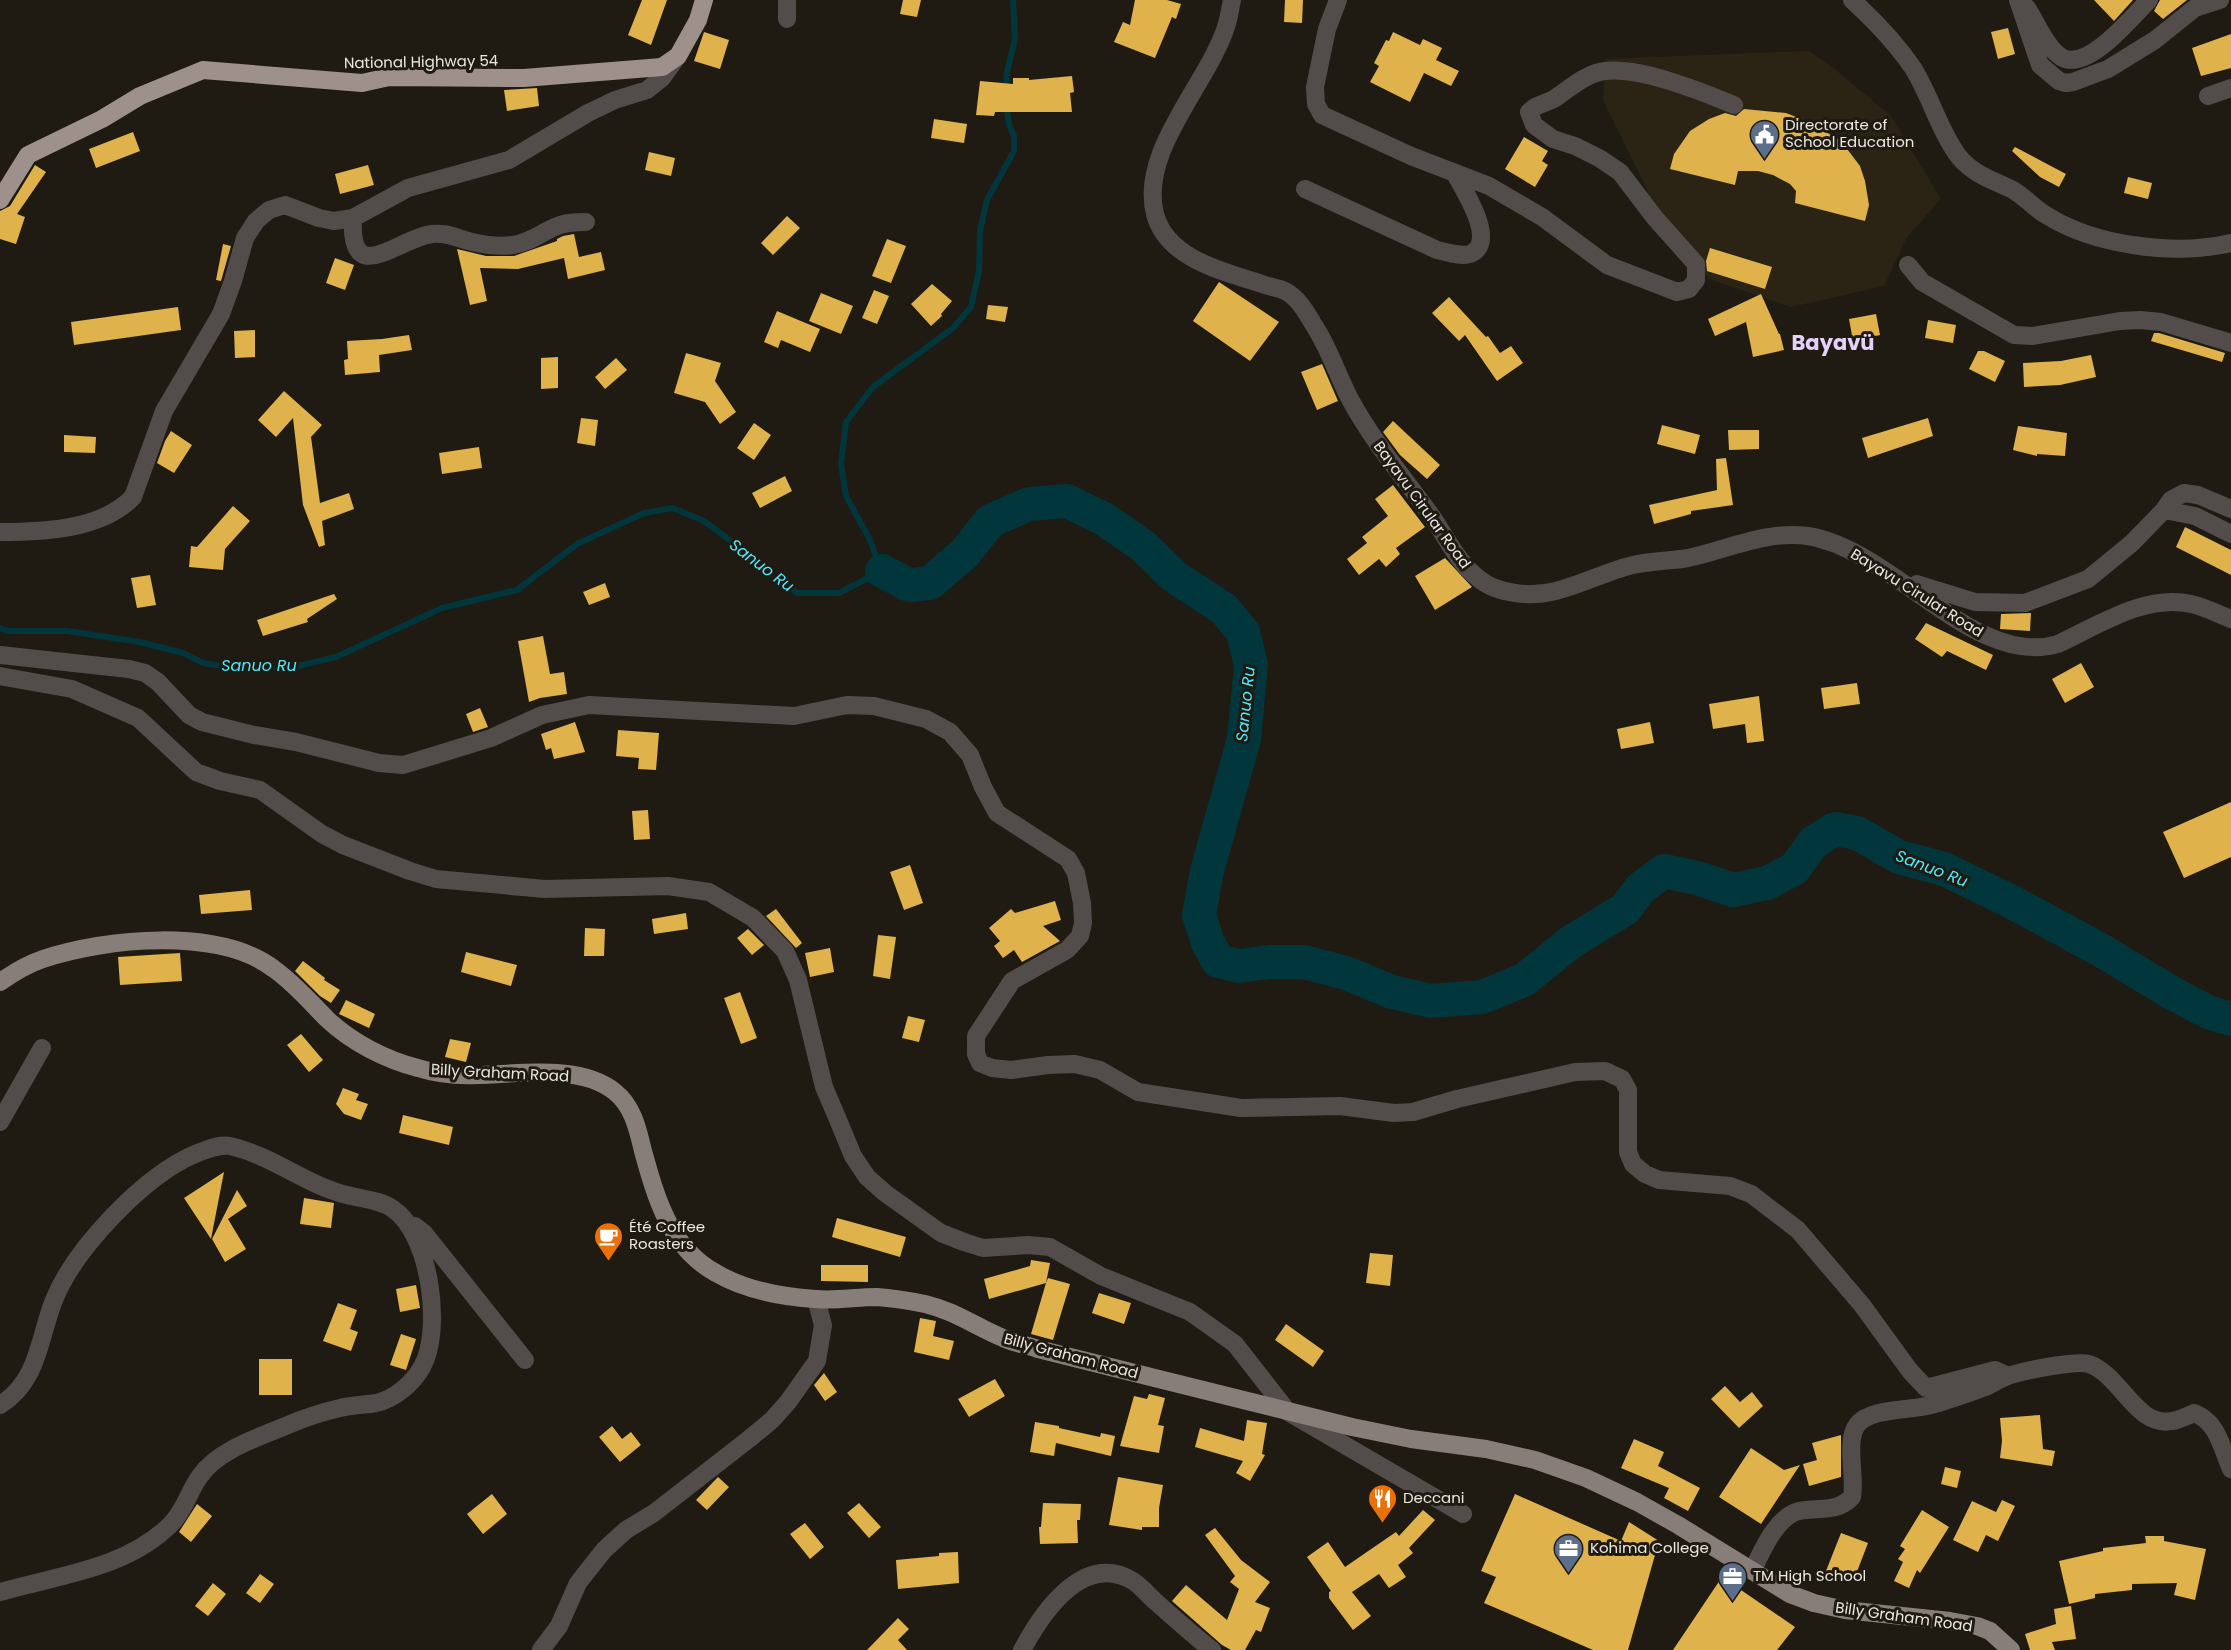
<svg xmlns="http://www.w3.org/2000/svg" width="2231" height="1650" font-family="Poppins,sans-serif">
  <style>
    .built { fill: #2b2415 }
    .lines { fill: none; stroke-linecap: round; stroke-linejoin: round }
    .stream { stroke: #01363c; stroke-width: 6 }
    .river { stroke: #01363c; stroke-width: 34 }
    .building { fill: #dfb24c }
    .minor { stroke: #524d4a; stroke-width: 18 }
    .major { stroke: #887e79; stroke-width: 18 }
    .highway { stroke: #9e918b; stroke-width: 18 }
    .labels { text-anchor: middle; stroke-width: 6; stroke-linejoin: round; paint-order: stroke }
    .street-label { font-size: 15px; fill: #ebe8e1; stroke: #201b12 }
    .poi-label { font-size: 15px; fill: #ebe8e1; stroke: #201b12; text-anchor: start }
    .water-label { font-size: 16px; font-style: italic; fill: #51e9fb; stroke: #201b12 }
    .district-label { font-size: 21px; font-weight: bold; fill: #e5d0fa; stroke: #201b12 }
  </style>
  <rect width="100%" height="100%" fill="#201b12"/>
  <path class="built" d="M1808,51L1826,62L1890,115L1941,199L1907,237L1884,286L1791,307L1709,279L1650,196L1603,100L1605,59Z"/>
  <g class="lines">
    <path class="stream" d="M1006,91L1007,72L1015,39L1013,0
      M0,628L7,631H67L140,642L183,653L203,663L229,667L290,668L336,657L442,608L517,590L577,544L644,513L673,508L704,521L747,553L768,573L797,593H839L882,571L869,538L846,496L841,464L846,422L873,387L953,328L971,307L979,271L980,230L987,200L1014,151V136L1009,124L1006,104"/>
    <path class="river" d="M882,571L909,585L930,583L965,553L990,521L1029,504L1067,501L1104,519L1143,546L1175,577L1224,609L1243,632L1251,665L1244,739L1207,871L1199,915L1208,943L1218,961L1239,966L1269,962H1304L1346,973L1392,992L1431,1001L1482,997L1524,980L1571,942L1625,909L1641,888L1664,871L1697,878L1733,890L1767,883L1794,869L1814,842L1835,829L1857,833L1899,857L1944,869L2010,901L2099,949L2172,993L2208,1012L2231,1019"/>
  </g>
  <path class="building" d="M642,0H667L651,45L628,35Z
    M903,0H921L917,17L900,14Z
    M1135,0H1167L1181,4L1176,19L1172,17L1155,58L1114,42L1123,22L1130,25Z
    M1285,0H1303L1302,23L1284,22Z
    M2094,0H2133L2114,21Z
    M2160,0H2187L2163,19L2154,11Z
    M2008,28L2015,54L1998,59L1991,32Z
    M704,32L729,40L720,69L694,61Z
    M1393,32L1420,45L1423,39L1442,48L1436,60L1459,71L1451,86L1424,73L1410,102L1370,82L1379,66L1374,63L1386,40L1389,41Z
    M2231,34V68L2201,76L2192,48Z
    M1072,76L1074,92L1070,93L1072,112H995L994,116L976,115L980,81L1013,84V78H1029V80Z
    M537,88L539,106L507,111L504,90Z
    M1744,109L1786,113L1809,122L1841,141L1860,166L1865,181L1869,205L1865,221L1795,203L1796,191L1790,184L1773,175L1758,171H1738L1735,185L1670,169L1674,154L1690,131L1709,119L1725,113L1736,116Z
    M934,119L967,124L964,143L931,138Z
    M133,132L140,151L96,168L89,149Z
    M1524,137L1548,151L1542,161L1548,165L1535,187L1505,169Z
    M2015,147L2066,174L2059,187L2040,177L2012,151Z
    M649,152L675,158L671,176L645,170Z
    M35,165L46,172L17,214L25,217L16,244L0,239V211L10,206Z
    M368,165L374,185L340,194L335,174Z
    M2128,177L2152,183L2148,199L2124,193Z
    M787,216L800,228L773,255L761,243Z
    M574,234L579,257L601,252L605,270L568,279L564,258L518,269L480,268L487,301L470,305L457,249L486,256H514L557,241V239L563,236Z
    M887,239L906,246L891,283L872,276Z
    M223,244L231,246L221,281L216,280Z
    M1710,248L1772,267L1765,289L1707,271L1706,261Z
    M335,258L354,265L345,290L326,283Z
    M1219,282L1279,322L1250,361L1193,321Z
    M932,284L952,301L941,314L942,316L931,326L911,304Z
    M874,290L889,296L877,324L862,318Z
    M821,293L853,306L841,334L809,321Z
    M1761,294L1779,334H1780L1784,350L1753,357L1746,322L1715,336L1708,319Z
    M1449,297L1486,337L1488,336L1500,353L1511,346L1523,363L1497,381L1465,335L1459,341L1432,313Z
    M988,305L1008,307L1005,322L986,319Z
    M178,307L181,330L74,345L71,322Z
    M777,311L820,329L810,352L781,340L778,348L764,342Z
    M1876,314L1880,335L1853,341L1849,319Z
    M1928,320L1956,325L1953,343L1925,338Z
    M255,330V357L235,358L234,331Z
    M2154,333H2159L2225,353L2222,362L2151,341Z
    M409,335L412,350L379,355L380,372L345,375L344,360L348,359L347,341L382,339Z
    M1978,351H1984L2005,361L1995,382L1969,369Z
    M686,353L721,363L715,381L736,412L720,424L705,402L674,393Z
    M2091,355L2096,377L2060,385L2024,387L2023,363L2061,361Z
    M558,357V388L541,389V358Z
    M616,358L627,370L605,389L595,377Z
    M1322,364L1338,401L1317,410L1301,372Z
    M284,391L322,425L311,437L320,503L349,493L354,509L322,521L325,545L319,547L303,505L293,418L276,437L258,420Z
    M581,418L598,420L595,446L577,443Z
    M1928,418L1933,436L1868,458L1862,438Z
    M1393,421L1440,465L1427,479L1400,455L1383,432Z
    M754,423L771,435L754,460L737,448Z
    M1662,425L1700,435L1695,454L1657,444Z
    M2018,426L2067,433L2065,456L2037,454V456L2013,450Z
    M1728,430H1759V449L1729,450Z
    M171,431L192,445L174,473L157,463L165,441Z
    M64,435L96,437L95,453L64,452Z
    M479,447L482,468L442,474L439,453Z
    M1726,458L1733,505L1691,511V514L1654,524L1649,505L1717,490L1716,459Z
    M785,476L792,491L760,508L752,493Z
    M1393,485L1425,527L1396,548L1400,554L1386,567L1379,559L1359,575L1347,559L1367,543L1362,537L1388,516L1375,499Z
    M233,506L250,521L225,549L223,570L189,567L191,546L197,547Z
    M2185,527L2231,550V575L2176,547Z
    M1445,558L1472,587L1435,610L1415,576Z
    M150,575L156,605L137,608L131,578Z
    M605,583L610,597L589,605L583,592Z
    M334,594L337,599L307,619L308,622L263,636L257,620Z
    M2031,613L2030,631L2000,629L2001,614Z
    M1926,623L1993,655L1986,670L1947,651L1942,657L1915,639Z
    M543,636L550,674L564,672L567,694L540,698L529,702L518,641Z
    M2081,663L2094,687L2065,703L2052,679Z
    M1857,683L1860,704L1824,709L1821,688Z
    M1759,696L1764,741L1747,743L1745,724L1713,729L1709,704Z
    M480,708L488,727L473,732L466,714Z
    M575,722L585,752L554,759L551,748L546,750L541,734Z
    M1650,722L1654,743L1621,749L1617,729Z
    M618,730L659,733L656,770L638,769L639,758L616,756Z
    M2231,802V857L2184,878L2163,832Z
    M648,810L650,839L634,840L632,811Z
    M910,865L923,903L904,910L890,872Z
    M250,890L252,910L201,914L199,895Z
    M1055,901L1061,920L1043,926L1060,941L1022,962L1014,950L1003,958L994,946L1000,941L989,928L1011,909L1015,913Z
    M776,909L802,943L796,948L766,916Z
    M686,913L688,929L654,934L652,919Z
    M585,928L605,929L604,956H584Z
    M748,929L764,945L752,955L737,938Z
    M878,935L896,937L890,979L873,976Z
    M830,948L834,972L810,977L805,953Z
    M466,952L517,965L511,986L461,972Z
    M180,953L182,981L120,985L118,957Z
    M303,961L325,978L324,980L340,990L331,1003L320,996L295,971Z
    M740,992L757,1038L741,1044L724,998Z
    M346,1000L375,1014L369,1028L339,1014Z
    M908,1016L925,1020L919,1042L902,1038Z
    M301,1034L323,1060L309,1072L287,1045Z
    M450,1039L471,1043L466,1062L445,1057Z
    M343,1088L359,1094L356,1100L368,1104L361,1120L344,1114L336,1104Z
    M403,1115L453,1127L449,1145L399,1133Z
    M224,1172L211,1239L184,1198Z
    M237,1190L247,1206L228,1219L246,1249L225,1262L212,1239Z
    M304,1198L334,1203L331,1228L300,1224Z
    M837,1218L906,1237L900,1257L832,1237Z
    M1370,1253L1393,1255L1390,1286L1366,1283Z
    M1031,1260L1050,1263L1046,1283L1048,1278L1070,1284L1053,1340L1031,1334L1046,1283L989,1299L984,1279L1030,1266Z
    M821,1265H868V1282L821,1281Z
    M416,1285L420,1308L400,1312L396,1289Z
    M1099,1293L1131,1303L1124,1324L1092,1313Z
    M338,1303L357,1310L350,1329L358,1332L351,1351L323,1341Z
    M920,1318L936,1321L933,1336L954,1341L949,1360L914,1352Z
    M1286,1324L1324,1351L1313,1367L1275,1340Z
    M401,1334L416,1339L406,1370L390,1365Z
    M259,1359H292V1395H259Z
    M824,1373L837,1392L825,1401L814,1385Z
    M995,1379L1005,1396L969,1417L958,1399Z
    M1725,1386L1740,1402L1752,1392L1763,1406L1739,1428L1711,1399Z
    M1149,1394L1165,1398L1158,1425L1164,1426L1159,1453L1120,1446L1134,1396L1147,1399Z
    M2040,1415L2043,1449L2055,1451L2052,1466L2000,1458L2002,1441L2000,1418Z
    M1247,1420L1267,1423L1262,1454L1265,1455L1250,1481L1236,1473L1243,1461L1195,1447L1200,1428L1244,1441Z
    M1035,1422L1059,1426V1428L1100,1437L1101,1433L1115,1436L1111,1456L1056,1443L1054,1456L1030,1452Z
    M612,1426L622,1439L631,1432L641,1445L620,1462L599,1437Z
    M1841,1435V1477L1809,1486L1803,1464L1817,1460L1812,1443Z
    M1634,1439L1664,1452L1658,1466L1700,1488L1688,1511L1664,1498L1669,1488L1621,1468Z
    M1751,1448L1784,1470L1800,1465L1761,1524L1719,1497Z
    M1945,1467L1961,1471L1957,1488L1941,1484Z
    M718,1477L729,1487L707,1510L696,1500Z
    M1118,1477L1163,1485L1159,1508V1527H1142V1530L1109,1525Z
    M492,1494L507,1514L483,1534L467,1514Z
    M1515,1494L1621,1541L1629,1522L1659,1541L1628,1650H1593L1484,1603L1496,1577L1481,1571Z
    M2002,1500L2015,1506L1998,1541L1986,1535L1978,1552L1953,1540L1972,1501L1996,1512Z
    M859,1503L881,1527L869,1538L847,1513Z
    M1043,1503L1081,1504L1080,1520H1077L1078,1543L1040,1544L1039,1527H1041Z
    M197,1504L212,1516L191,1542L179,1532Z
    M1423,1510L1435,1520L1409,1548L1413,1553L1398,1565L1406,1577L1389,1588L1379,1574L1352,1592L1371,1616L1353,1630L1329,1598V1592L1331,1591L1307,1557L1328,1542L1345,1567L1396,1532L1399,1536Z
    M1922,1510L1949,1527L1920,1573L1917,1570L1909,1588L1894,1581L1903,1562L1898,1559L1905,1549L1900,1546Z
    M805,1523L824,1547L810,1559L790,1534Z
    M1215,1528L1241,1560L1270,1582L1255,1602L1270,1608L1261,1632L1256,1630L1245,1650H1231L1222,1645L1172,1601L1186,1585L1227,1620L1239,1589L1230,1582L1235,1576L1205,1535Z
    M1841,1533L1868,1543L1853,1582L1826,1571Z
    M2145,1536H2164V1541L2206,1549L2195,1600L2174,1595L2177,1583L2132,1584V1590L2095,1594V1598L2069,1604L2059,1561L2103,1551V1548L2146,1543Z
    M958,1552L959,1583L898,1589L896,1560L939,1556V1553Z
    M260,1574L274,1584L260,1603L246,1593Z
    M1722,1577L1795,1627L1777,1650H1673Z
    M213,1583L226,1594L208,1616L195,1606Z
    M2071,1606L2076,1639L2052,1642L2055,1650H2030L2025,1634L2056,1624L2054,1609Z
    M898,1618L909,1629L898,1640L907,1650H867Z"/>
  <g class="lines">
    <path class="minor" d="M787,0V19
      M1232,0C1230,9 1229,18 1226,27C1207,85 1139,151 1155,214C1167,260 1226,272 1265,285C1271,287 1279,288 1285,291C1299,298 1307,314 1315,327C1330,350 1338,377 1351,401C1374,443 1405,479 1433,518C1447,539 1458,562 1478,578C1488,587 1501,591 1515,593C1558,600 1594,574 1633,565C1651,561 1670,561 1688,558C1726,550 1767,530 1808,536C1892,549 1975,669 2058,644C2099,625 2145,594 2191,604C2205,607 2218,614 2231,619
      M1338,0L1327,29L1315,87L1316,104L1322,115L1411,156L1489,186L1542,217L1607,265L1677,292L1689,289L1696,280V264L1655,218L1620,172L1599,158L1575,146L1553,139L1534,125L1529,112C1538,102 1546,105 1557,97C1570,88 1587,73 1605,71C1641,67 1700,91 1734,105
      M1852,0C1875,21 1896,43 1913,68C1931,97 1939,130 1959,157C1974,175 1993,180 2013,190C2025,197 2034,208 2046,215C2095,246 2175,256 2231,243
      M2018,0L2040,65L2059,81L2066,83L2073,82L2108,69L2155,40L2195,8L2220,0
      M2027,8C2037,23 2046,47 2061,57C2087,73 2132,17 2149,0
      M2208,96L2231,88
      M1305,189L1437,250C1447,252 1460,257 1470,254C1499,243 1463,189 1454,172
      M353,218C349,290 398,238 432,234C447,232 459,239 472,242C485,245 500,247 513,245C529,243 541,233 555,227C565,222 576,222 586,222
      M1908,265L1922,282L2014,335L2033,336L2120,321L2140,320L2161,322L2231,343
      M2164,510L2195,516L2231,534
      M0,532C42,532 102,530 133,497L164,411L221,314L233,281L245,238L256,221L269,210L285,205L319,218L334,221L353,218L408,188L509,160L588,113L615,100L647,90L662,78L677,57
      M1917,584L1975,602L2025,603L2088,579L2132,543L2164,510L2171,500L2184,493L2198,495L2231,509
      M0,655L129,669L145,673L158,682L189,715L202,722L254,735L296,742L379,763L403,765L491,738L542,715L589,705L794,716L847,705L874,706L926,719L950,732L970,755L983,787L997,813L1068,859L1076,873L1082,903L1083,923L1080,936L1067,950L1012,981L976,1036V1054L980,1063L992,1068L1011,1070L1048,1065L1075,1064L1100,1070L1138,1092L1241,1108L1340,1106L1394,1113L1413,1112L1457,1099L1575,1072L1605,1071L1622,1079L1628,1090V1152L1633,1164L1645,1174L1659,1180L1730,1186L1751,1194L1798,1230L1862,1305L1910,1371L1926,1388L1995,1370L2008,1376
      M0,676L72,689L138,718L196,772L220,781L260,790L322,834L343,845L410,871L436,879L545,889L668,886L709,892L753,918L785,951L798,980L824,1087L836,1115L853,1156L867,1177L885,1193L941,1233L964,1242L983,1248L1028,1245L1050,1247L1101,1276L1190,1312L1235,1344L1288,1412L1463,1514
      M0,1122L42,1048
      M415,1226L424,1233L525,1360
      M0,1405C39,1381 39,1337 54,1300C75,1248 144,1176 195,1154C205,1150 219,1144 230,1146C271,1155 306,1185 347,1195C362,1199 381,1200 393,1209C430,1234 443,1330 422,1367C413,1383 395,1399 376,1403C364,1405 351,1405 340,1408C323,1412 304,1418 288,1425C259,1437 218,1450 200,1476C189,1491 185,1509 172,1523C127,1569 59,1575 0,1592
      M1753,1570C1761,1552 1777,1516 1799,1511C1819,1507 1837,1513 1852,1497C1856,1478 1845,1441 1857,1425C1870,1407 1915,1411 1935,1404C1951,1399 1968,1394 1983,1388C1991,1385 1999,1379 2008,1376C2022,1371 2076,1360 2089,1364C2121,1375 2136,1428 2172,1421C2179,1420 2187,1416 2194,1413C2218,1422 2221,1447 2231,1469
      M541,1650L559,1626L578,1583L604,1550L626,1530L654,1513L749,1439L772,1420L788,1402L817,1361L823,1325L816,1299
      M1022,1650C1042,1613 1083,1551 1133,1581C1141,1586 1149,1596 1156,1602C1175,1619 1193,1635 1212,1650"/>
    <path class="major" d="M0,982C13,973 28,964 43,959C105,938 219,927 274,969C294,983 310,1002 327,1019C351,1042 386,1060 418,1068C437,1074 459,1076 478,1075C518,1074 582,1064 615,1092C633,1106 638,1130 643,1151C656,1198 670,1248 716,1273C745,1290 783,1297 816,1299C836,1301 856,1297 877,1297C892,1298 910,1301 925,1304C955,1311 976,1327 1003,1338C1014,1343 1027,1345 1038,1349L1352,1427L1411,1439L1486,1449L1535,1460L1586,1478L1637,1502L1678,1525L1790,1594L1814,1603L1845,1610L1950,1621L1977,1626L1990,1631L2011,1650"/>
    <path class="highway" d="M0,200L28,155L102,119L140,96L203,70L362,83L389,77L524,78L662,67L678,56L698,20L704,0"/>
  </g>
  <defs>
    <symbol id="civic-pin" viewBox="-11 -11 22 30"><path d="M0 17L-7.5 6A9.5 9.5 0 1 1 7.5 6Z" fill="#5c6f8a" stroke="#201b12"/><path d="M-.6-6.5H3V-4.5H.6V-3L4-1V1h2V6H-6V1h2V-1L-.6-3ZM-1.2 2.5V6h2.4V2.5Z" fill="#fff"/></symbol>
    <symbol id="cafe-pin" viewBox="-11 -11 22 30"><path d="M0 17L-7.5 6A9.5 9.5 0 1 1 7.5 6Z" fill="#e8710a" stroke="#201b12"/><path d="M-5.5-4.5H6V0H3Q3 3.5 0 3.5H-2.5Q-5.5 3.5-5.5 0ZM3-3.2v2h1.7v-2ZM-6 4.5H4V6H-6Z" fill="#fff"/></symbol>
    <symbol id="restaurant-pin" viewBox="-11 -11 22 30"><path d="M0 17L-7.5 6A9.5 9.5 0 1 1 7.5 6Z" fill="#e8710a" stroke="#201b12"/><path d="M-5-6h1v4h1v-4h1v4h1v-4h1v5L-1.5 .5V6h-2V.5L-5-1ZM5-6V6H3V1.5H1.5Q1.5-4 5-6Z" fill="#fff"/></symbol>
    <symbol id="office-pin" viewBox="-11 -11 22 30"><path d="M0 17L-7.5 6A9.5 9.5 0 1 1 7.5 6Z" fill="#5c6f8a" stroke="#201b12"/><path d="M-6-3h4V-5.5h4V-3h4V5H-6ZM-1-4.5V-3h2v-1.5ZM-6 0V1H6V0Z" fill="#fff"/></symbol>
  </defs>
  <g fill-rule="evenodd">
    <use href="#civic-pin" x="1748" y="118" width="33" height="45"/>
    <use href="#cafe-pin" x="592" y="1220" width="33" height="45"/>
    <use href="#restaurant-pin" x="1366" y="1482" width="33" height="45"/>
    <use href="#office-pin" x="1552" y="1532" width="33" height="45"/>
    <use href="#office-pin" x="1716" y="1560" width="33" height="45"/>
  </g>
  <g class="labels">
    <g class="street-label">
      <text transform="translate(421 62) rotate(-1)" y="5">National Highway 54</text>
      <text transform="translate(1422 505) rotate(54)" y="5">Bayavu Cirular Road</text>
      <text transform="translate(1917 593) rotate(32)" y="5">Bayavu Cirular Road</text>
      <text transform="translate(500 1073) rotate(3)" y="5">Billy Graham Road</text>
      <text transform="translate(1071 1356) rotate(15)" y="5">Billy Graham Road</text>
      <text transform="translate(1904 1617) rotate(8)" y="5">Billy Graham Road</text>
    </g>
    <g class="poi-label">
      <text x="1785" y="130">Directorate of<tspan x="1785" dy="17">School Education</tspan></text>
      <text x="629" y="1232">Été Coffee<tspan x="629" dy="17">Roasters</tspan></text>
      <text x="1403" y="1503">Deccani</text>
      <text x="1590" y="1553">Kohima College</text>
      <text x="1753" y="1581">TM High School</text>
    </g>
    <g class="water-label">
      <text transform="translate(762 565) rotate(37)" y="6">Sanuo Ru</text>
      <text x="259" y="671">Sanuo Ru</text>
      <text transform="translate(1245 704) rotate(-84)" y="6">Sanuo Ru</text>
      <text transform="translate(1932 868) rotate(21)" y="6">Sanuo Ru</text>
    </g>
    <g class="district-label">
      <text x="1833" y="350">Bayavü</text>
    </g>
  </g>
</svg>
